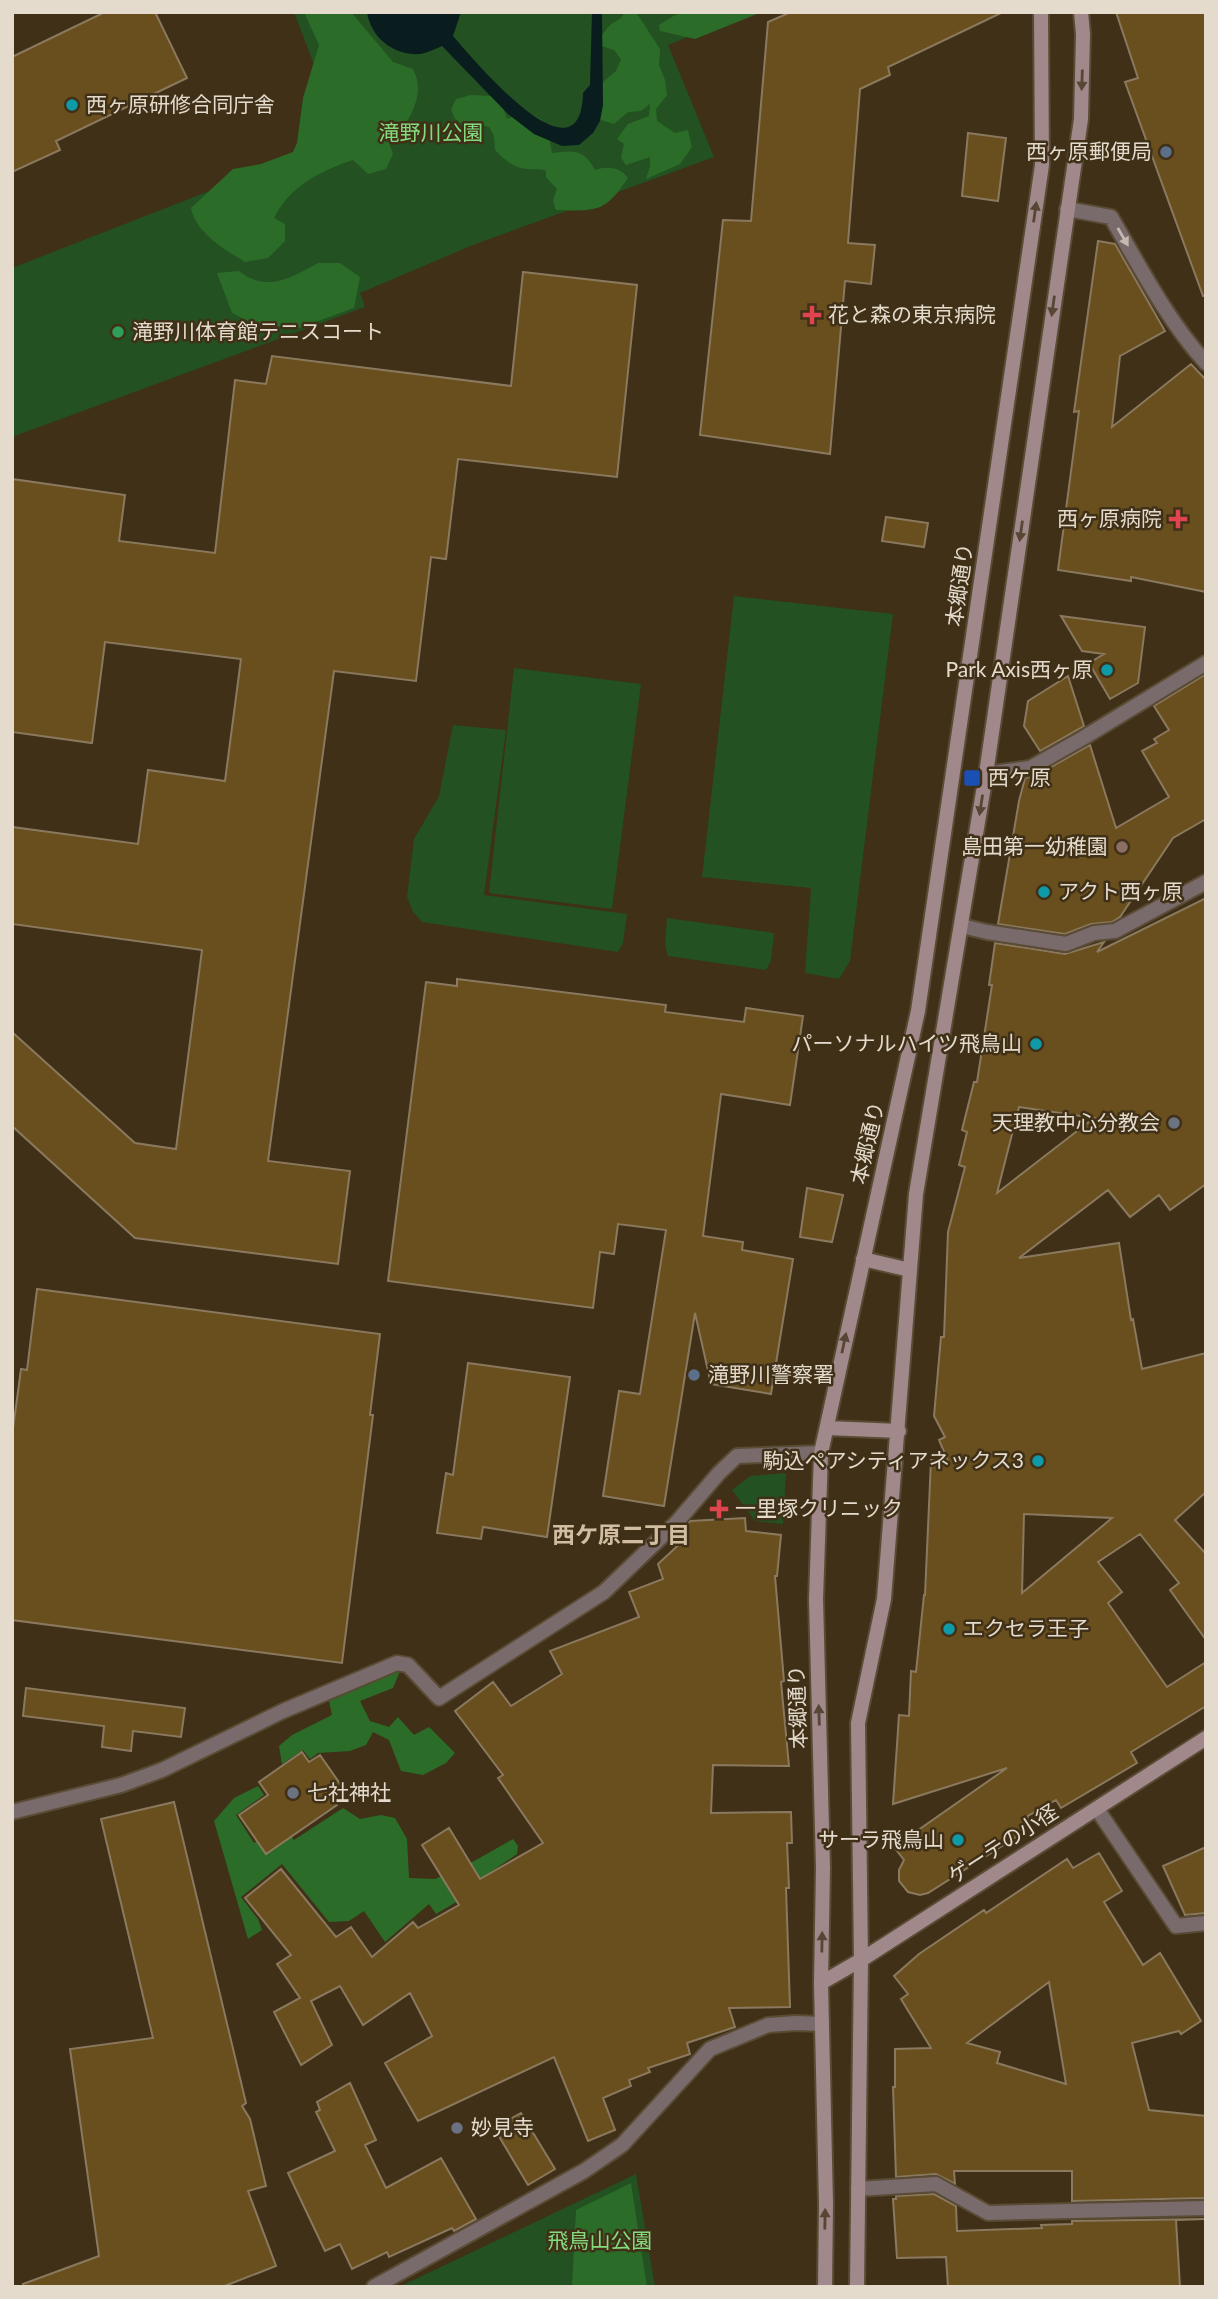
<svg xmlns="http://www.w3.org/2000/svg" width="1218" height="2299" font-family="Lato,'Noto Sans JP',sans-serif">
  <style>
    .green { fill: #235121 }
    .forest { fill: #2b6d28 }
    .water { fill: #091c1e }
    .building { fill: #694e1e; stroke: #8a795e; stroke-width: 2; fill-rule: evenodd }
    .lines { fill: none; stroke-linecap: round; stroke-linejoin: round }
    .street-casing { stroke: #594b34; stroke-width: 18 }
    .secondary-casing { stroke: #594b34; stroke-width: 18 }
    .street { stroke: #796a6b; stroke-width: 14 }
    .secondary { stroke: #a1888b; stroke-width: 14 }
    .oneway { fill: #584634 }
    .oneway2 { fill: #c4b9b0 }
    .culture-dot { fill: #0f9aa8; stroke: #3f3017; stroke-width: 2.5 }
    .service-dot { fill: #5c6f8a; stroke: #3f3017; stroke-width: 2.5 }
    .health-dot { fill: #e0444e; stroke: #3f3017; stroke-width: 2.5 }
    .leisure-dot { fill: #2e9e5b; stroke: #3f3017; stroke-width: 2.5 }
    .transit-dot { fill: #1a4fb4; stroke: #3f3017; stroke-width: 2.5 }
    .education-dot { fill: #8d6e63; stroke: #3f3017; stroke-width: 2.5 }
    .worship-dot { fill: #6b7280; stroke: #3f3017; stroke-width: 2.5 }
    .labels { text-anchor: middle; stroke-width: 5; stroke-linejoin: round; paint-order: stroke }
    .poi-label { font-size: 21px; fill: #e4dbcd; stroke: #3f3017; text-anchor: start }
    .park-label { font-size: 21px; fill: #84db7e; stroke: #3f3017 }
    .street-label { font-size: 21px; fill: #e4dbcd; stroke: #3f3017 }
    .neighbourhood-label { font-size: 23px; font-weight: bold; fill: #d1bea2; stroke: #3f3017 }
  </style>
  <rect width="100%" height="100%" fill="#3f3017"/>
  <path class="green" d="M294,12H750L668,45L714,157L473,245L360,293L365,307L12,437V268L299,156L312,118L313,62Z
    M734,596L893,614L850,961L839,979L805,973L811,888L702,877Z
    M514,668L641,684L612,909L489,893Z
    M453,725L506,730L484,895L627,914L623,943L618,952L422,922L413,912L407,897L414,839L439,796Z
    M667,918L774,933L771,961L766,970L668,956L665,946Z
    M786,1473L783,1524L755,1521L732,1490L750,1476Z
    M636,2174L655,2287H399Z"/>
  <path class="forest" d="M304,12H351L393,62L413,69C424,90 415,109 403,128L390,131L378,129L387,138L393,154L386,169L368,174L353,160C320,171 290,186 274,218L285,224V241L268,258L245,262C224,249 196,233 191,208L233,169L261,164L293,152L297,143L303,98L319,45Z
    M625,12H636L660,49L659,65L665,80L667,95L656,109L657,121L675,133L688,130L692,147L680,164L646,179L650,166V157L626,165L621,158L624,144L617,139L628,124L649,116L650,104L641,111L628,112L614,124L597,119L592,103L604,81L616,71L621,59L614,50L602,46L601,36L610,25L621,18Z
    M687,12H762L695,39L660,31L659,25L675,15Z
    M471,95L494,96L502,104L507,119C527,111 530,111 547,124L552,153C574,150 584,149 595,170C607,166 620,167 628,178C605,213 596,211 556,210L553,201L557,189L546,177V171C539,168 536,170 529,169C514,169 505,160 495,150L494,136L489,127L475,123L462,124L455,119L451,110L456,99Z
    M318,263H340L360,277L354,308L296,329L250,322L232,313L217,273L239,271C266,293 291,278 318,263Z
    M400,1671L393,1688L360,1701L370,1721L389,1727L398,1717L414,1735L429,1727L455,1753L446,1763L423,1775L401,1771L389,1740L373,1732L366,1745L350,1751L318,1753L310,1759L303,1750L282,1764L279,1746L292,1735L332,1715L329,1701Z
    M258,1786L264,1795L236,1815L254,1843L283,1825L294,1840L343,1808L360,1819L381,1815L395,1818L407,1839L409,1878L435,1879L476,1860L513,1839L518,1846L517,1854L456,1896L458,1901L436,1914L429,1904L385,1942L364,1911L349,1921L329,1922L282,1864L241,1897L258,1919L262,1930L248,1939L214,1821L234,1798Z
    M631,2183L647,2287H572L576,2210Z"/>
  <path class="water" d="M367,12H461L453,36C472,58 581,189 583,93L590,85L592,12H602L603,105L600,121L593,133L579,145L562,146L534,134L508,114L442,46C435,49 427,53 420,54C394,56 371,38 367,12Z"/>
  <path class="building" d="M105,12H155L187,78L56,141L60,150L12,172V57Z
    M791,12H1003L888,67L890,75L860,89L848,243L875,245L871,284L845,281L830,454L700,435L723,220L751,221L768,22Z
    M1116,12H1206V295L1203,296L1125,82L1138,78Z
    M968,133L1006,138L998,201L962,196Z
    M1098,241L1115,244L1165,331L1120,356L1112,427L1191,364L1206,380V592L1131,577V581L1058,570L1079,411L1074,412Z
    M523,272L637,285L617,477L458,459L446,559L431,557L416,681L334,671L268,1161L350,1171L338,1264L135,1238L12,1126V1032L135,1143L176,1149L202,950L12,924V827L138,844L148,770L225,781L241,659L105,642L92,743L12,732V479L125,495L119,541L215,553L235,380L266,384L272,356L511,386Z
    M886,517L928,523L924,547L882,541Z
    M1061,616L1145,627L1138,683L1110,699L1089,663L1104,654L1082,651Z
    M1206,674V819L1173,838L1120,917L1112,922L1091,924L1065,934L998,924L1019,801L1025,778L1035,776L1090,745L1116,828L1169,797L1142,751L1157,743L1154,739L1169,730L1154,706Z
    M1068,676L1084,726L1040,751L1024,726L1028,701Z
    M1206,898V1184L1170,1210L1159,1195L1130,1217L1108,1190L1019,1258L1119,1243L1131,1320L1133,1319L1142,1369L1206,1353V1492L1175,1520L1206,1554V1640L1170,1590L1179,1583L1140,1534L1098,1562L1122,1592L1108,1603L1167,1687L1206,1662V1706L1131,1752L1137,1763L1061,1808L1056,1800L1028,1816L1024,1832L928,1893L920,1895L908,1892L899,1881V1870L904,1860L894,1847L1007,1768L893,1804L899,1715L909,1716L911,1671L916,1672L924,1595H925L931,1460L948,1461L939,1440L945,1437L934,1416L941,1337H944L948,1232L965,1167L959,1165L967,1132L962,1130L974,1082H977L992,985H989L995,943L1065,954L1104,942L1097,952ZM1019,1107L1094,1118L997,1193ZM1024,1514L1112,1518L1022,1593Z
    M457,979L666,1005L665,1012L744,1022L746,1008L803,1016L790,1105L721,1094L703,1236L743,1242L742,1250L793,1259L771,1394L711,1384L695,1313L664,1506L603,1496L619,1391L640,1394L666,1230L618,1224L614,1254L600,1252L593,1308L388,1281L426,982L457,986Z
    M807,1188L843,1195L832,1242L800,1237Z
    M37,1289L380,1334L370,1415H373L342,1663L12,1620V1436L21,1369L27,1370Z
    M468,1363L570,1377L547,1537L483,1527L481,1539L437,1533L446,1473L453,1475Z
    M745,1518L746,1531L781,1535L777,1576H775L784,1681L781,1682L789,1766L713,1765L711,1813L791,1812L792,1843H787L789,1888H786L790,2007L729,2008L735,2027L687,2043L690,2054L648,2068L650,2072L629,2080L631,2086L603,2098L615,2130L588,2141L554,2057L418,2121L385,2063L432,2036L410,1993L363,2025L340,1986L311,2001L332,2045L301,2065L274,2012L300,1998L277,1964L291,1955L245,1898L281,1869L336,1937L351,1927L372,1957L413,1922L418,1928L459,1905L422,1845L449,1828L480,1879L543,1843L498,1778L503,1775L455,1711L493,1682L511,1706L562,1674L550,1651L639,1617L629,1592L663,1579L658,1564L687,1537L684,1528L690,1521Z
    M26,1688L185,1708L181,1737L133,1731L131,1751L102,1747L104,1726L23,1716Z
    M302,1752L309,1762L320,1755L343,1788L331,1796L337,1805L266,1854L239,1815L268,1795L259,1782Z
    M174,1802L246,2103L242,2106L250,2119L266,2186L248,2191L276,2266L222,2287H23V2284L99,2256L70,2049L153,2038L101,1819Z
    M1206,1847V1913L1185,1915L1163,1866Z
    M1099,1853L1122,1891L1104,1902L1143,1965L1160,1953L1201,2021L1181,2034L1179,2031L1132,2043L1149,2110L1206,2116V2198L1072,2201V2171H954L955,2184L936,2174L896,2177L893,2087H895V2049L931,2048L901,1999L908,1994L894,1976L919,1954L984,1910L986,1913L1067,1859L1073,1868ZM1049,1982L1066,2084L997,2063L1000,2052L967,2043Z
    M350,2083L376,2140L365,2145L386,2188L441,2158L476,2219L454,2231L452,2228L389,2257L387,2252L352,2269L340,2244L325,2251L288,2173L335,2151L316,2112L320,2110L317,2102Z
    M521,2113L555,2169L528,2185L494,2128Z
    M934,2194L956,2206L957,2231L1042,2228L1041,2225L1072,2224V2221L1206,2219L1176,2220L1180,2287H948L946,2257L897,2258L893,2199H896V2196Z"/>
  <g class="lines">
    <defs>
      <path id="street" d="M1067,209L1111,217C1140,267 1167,320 1206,363
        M986,774L1030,768L1083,738L1206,663
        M962,926L987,932L1066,944L1094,933L1115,931L1206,882
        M1097,1809L1176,1926L1206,1923
        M12,1812L121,1785L162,1770L283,1711L397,1663L408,1665L439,1698L604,1592L676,1523L719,1473L737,1456L821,1453
        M858,2189L936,2184L988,2213L1206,2208
        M374,2287L584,2171L622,2145L710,2049L768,2025L796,2023L822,2024"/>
      <path id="secondary" d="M863,1259L910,1270
        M827,1428L899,1431
        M821,1983L861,1960L1206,1738
        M825,2287L826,2204L821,1983L823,1868L816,1599L821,1453L918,1011L1042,165L1041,12
        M857,2287L861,1960L858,1723L884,1599L916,1194L986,774L1081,119L1083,34L1081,12"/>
    </defs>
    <use href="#street" class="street-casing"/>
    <use href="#secondary" class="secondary-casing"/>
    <use href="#street" class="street"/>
    <use href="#secondary" class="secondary"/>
  </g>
  <defs><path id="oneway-solid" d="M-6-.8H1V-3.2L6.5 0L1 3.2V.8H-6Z" transform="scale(1.75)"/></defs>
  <g class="oneway">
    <use href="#oneway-solid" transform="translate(1082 80) rotate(92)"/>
    <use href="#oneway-solid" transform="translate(1035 212) rotate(-82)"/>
    <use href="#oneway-solid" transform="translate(1053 306) rotate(98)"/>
    <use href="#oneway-solid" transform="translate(1021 531) rotate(98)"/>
    <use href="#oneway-solid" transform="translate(981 805) rotate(99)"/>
    <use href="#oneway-solid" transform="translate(844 1343) rotate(-78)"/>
    <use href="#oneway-solid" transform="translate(819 1715) rotate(-92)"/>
    <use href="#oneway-solid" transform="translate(822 1942) rotate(-89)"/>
    <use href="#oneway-solid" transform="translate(825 2219) rotate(-89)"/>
  </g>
  <use class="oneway2" href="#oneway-solid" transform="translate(1123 237) rotate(60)"/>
  <g class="culture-dot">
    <circle cx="72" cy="105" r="7"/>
    <circle cx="1107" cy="670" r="7"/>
    <circle cx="1044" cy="892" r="7"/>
    <circle cx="1036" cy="1044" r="7"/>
    <circle cx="1038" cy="1461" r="7"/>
    <circle cx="949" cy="1629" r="7"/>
    <circle cx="958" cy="1840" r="7"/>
  </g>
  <g class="service-dot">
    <circle cx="1166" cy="152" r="7"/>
    <circle cx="694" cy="1375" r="7"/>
  </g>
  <g class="health-dot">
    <path d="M808.5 304.5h7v7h7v7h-7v7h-7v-7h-7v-7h7z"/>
    <path d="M1174.5 508.5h7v7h7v7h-7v7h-7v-7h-7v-7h7z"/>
    <path d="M715.5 1498.5h7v7h7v7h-7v7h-7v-7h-7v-7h7z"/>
  </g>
  <circle class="leisure-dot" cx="118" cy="332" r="7"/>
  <rect class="transit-dot" x="963" y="769" width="18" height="18" rx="3.5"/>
  <circle class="education-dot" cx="1122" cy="847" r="7"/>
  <g class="worship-dot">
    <circle cx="1174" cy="1123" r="7"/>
    <circle cx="293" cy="1793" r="7"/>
    <circle cx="457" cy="2128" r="7"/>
  </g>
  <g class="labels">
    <g class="poi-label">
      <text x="86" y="112">西ヶ原研修合同庁舎</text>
      <text x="1152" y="159" text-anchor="end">西ヶ原郵便局</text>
      <text x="828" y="322">花と森の東京病院</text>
      <text x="132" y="339">滝野川体育館テニスコート</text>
      <text x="1162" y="526" text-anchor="end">西ヶ原病院</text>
      <text x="1093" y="677" text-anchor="end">Park Axis西ヶ原</text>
      <text x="988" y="785">西ケ原</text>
      <text x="1108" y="854" text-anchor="end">島田第一幼稚園</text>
      <text x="1058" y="899">アクト西ヶ原</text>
      <text x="1022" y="1051" text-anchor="end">パーソナルハイツ飛鳥山</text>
      <text x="1160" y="1130" text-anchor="end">天理教中心分教会</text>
      <text x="708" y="1382">滝野川警察署</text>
      <text x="1024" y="1468" text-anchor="end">駒込ペアシティアネックス3</text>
      <text x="735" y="1516">一里塚クリニック</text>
      <text x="963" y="1636">エクセラ王子</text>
      <text x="307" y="1800">七社神社</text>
      <text x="944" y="1847" text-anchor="end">サーラ飛鳥山</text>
      <text x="471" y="2135">妙見寺</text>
    </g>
    <g class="park-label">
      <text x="431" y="140">滝野川公園</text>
      <text x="600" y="2248">飛鳥山公園</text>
    </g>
    <g class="street-label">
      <text transform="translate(960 585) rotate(-82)" y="7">本郷通り</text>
      <text transform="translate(868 1143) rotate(-77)" y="7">本郷通り</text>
      <text transform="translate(798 1707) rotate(-92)" y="7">本郷通り</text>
      <text transform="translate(1003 1844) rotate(-33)" y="7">ゲーテの小径</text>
    </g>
    <g class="neighbourhood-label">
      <text x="621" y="1543">西ケ原二丁目</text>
    </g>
  </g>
  <rect width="1218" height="2299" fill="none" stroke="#e4dbcd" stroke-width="28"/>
</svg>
